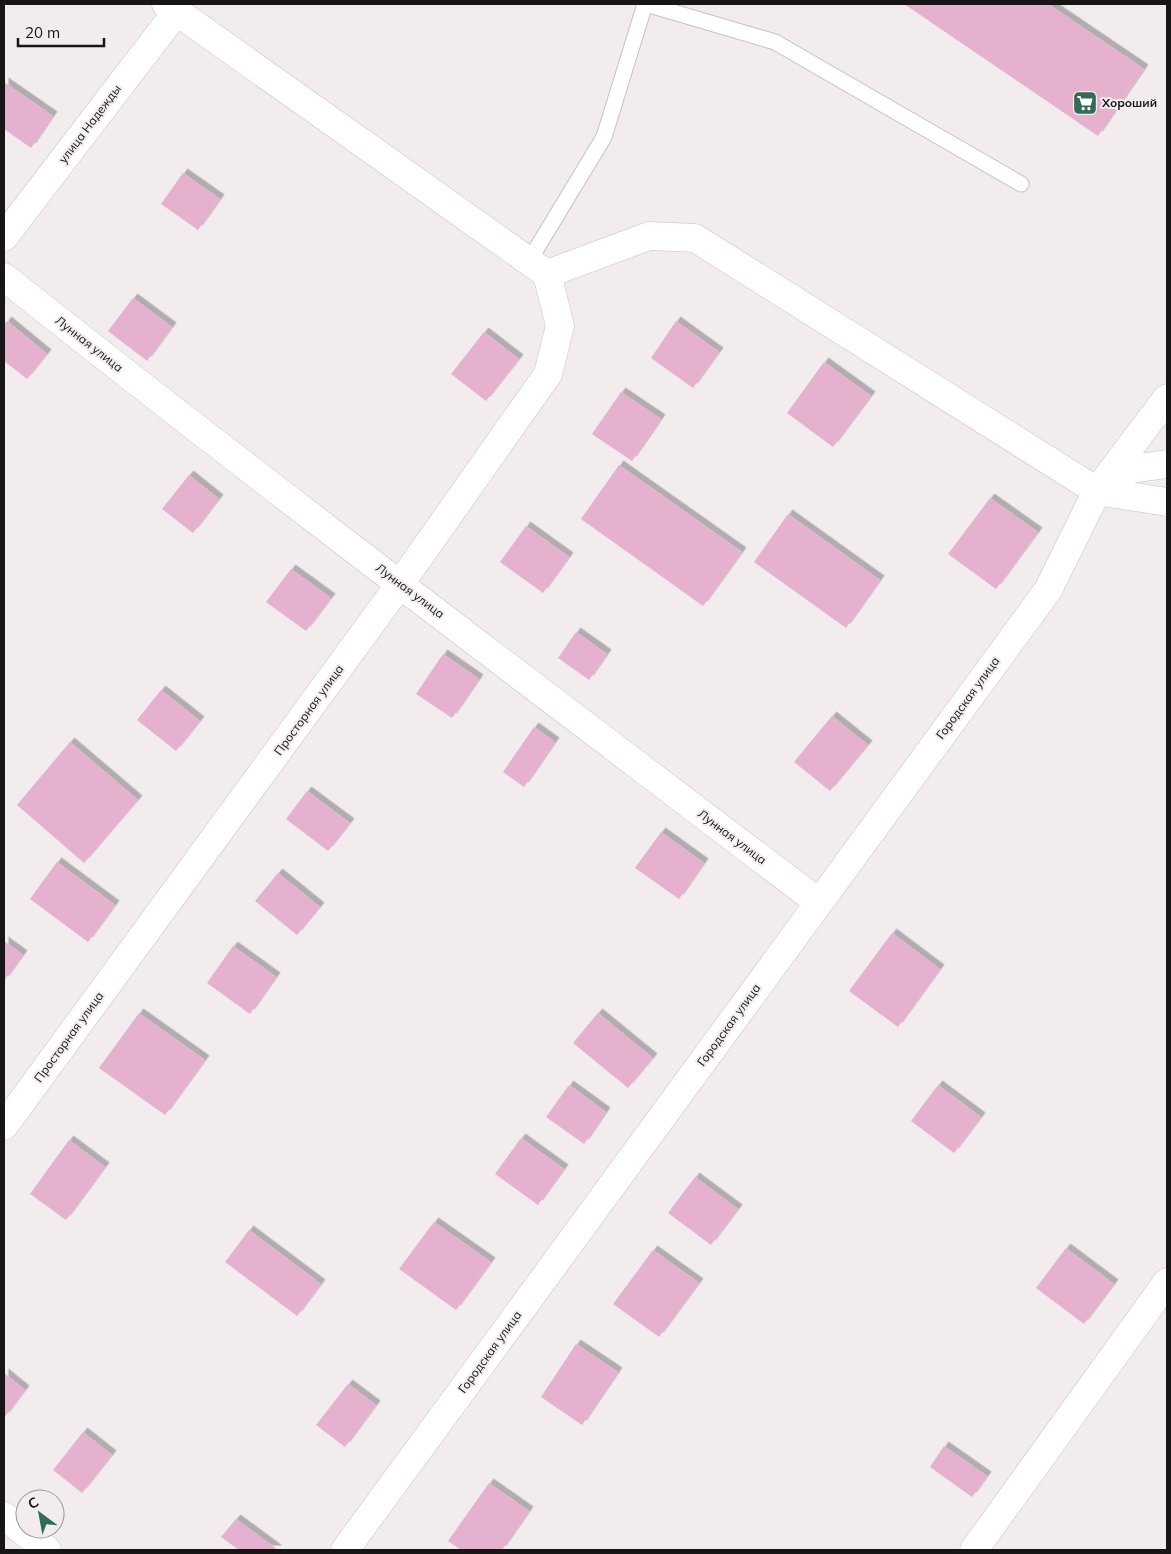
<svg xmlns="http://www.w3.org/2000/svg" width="1171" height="1554" font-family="Mulish,sans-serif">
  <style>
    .building { fill: #e6b1ce; filter: url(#shadow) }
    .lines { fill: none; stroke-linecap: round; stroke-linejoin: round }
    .service-casing { stroke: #c5c0c3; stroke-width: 17 }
    .minor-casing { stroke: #c5c0c3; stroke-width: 29 }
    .service { stroke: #fff; stroke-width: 15 }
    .minor { stroke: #fff; stroke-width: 28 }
    .labels { text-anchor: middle; stroke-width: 4; stroke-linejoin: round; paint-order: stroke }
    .poi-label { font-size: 12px; font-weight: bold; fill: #171516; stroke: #f2ecef; text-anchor: start }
    .street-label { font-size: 12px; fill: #171516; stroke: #f2ecef }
  </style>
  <defs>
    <filter id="shadow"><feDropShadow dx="4.5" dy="-4.5" stdDeviation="0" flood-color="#0004"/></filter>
  </defs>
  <rect width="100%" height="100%" fill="#f2ecef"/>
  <path class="building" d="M904,4H1048L1144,69L1098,136Z
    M4,82L53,116L31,148L4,129Z
    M183,173L220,199L198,230L161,204Z
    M133,298L172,327L147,361L108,331Z
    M7,321L47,354L27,379L4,361V325Z
    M676,321L719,352L693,388L651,358Z
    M484,332L519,359L486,401L451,374Z
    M824,362L871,396L833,447L787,413Z
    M621,392L661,419L632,461L592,434Z
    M619,465L742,552L703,606L581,519Z
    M189,475L219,499L193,533L162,509Z
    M990,498L1038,532L996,589L948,554Z
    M788,514L880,580L846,628L754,562Z
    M526,526L569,557L543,593L500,562Z
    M291,569L331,598L306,631L266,602Z
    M576,632L607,654L589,680L558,658Z
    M443,654L479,679L452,718L416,694Z
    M161,690L200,721L176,751L137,720Z
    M832,716L868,745L830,791L794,762Z
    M534,727L555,742L524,787L503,772Z
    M70,742L138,800L84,863L17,805Z
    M307,791L350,823L328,851L286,819Z
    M661,832L704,863L679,899L635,868Z
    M57,862L115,905L88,942L30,899Z
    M278,873L320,907L297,935L255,901Z
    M892,933L940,969L898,1027L849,991Z
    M4,941L23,955L4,981Z
    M233,946L276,977L250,1014L207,983Z
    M139,1013L205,1060L165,1115L99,1068Z
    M598,1013L653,1058L628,1088L573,1043Z
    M569,1085L606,1112L584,1144L546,1117Z
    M938,1085L981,1117L954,1153L911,1121Z
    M521,1138L564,1169L538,1205L495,1174Z
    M69,1140L105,1167L66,1220L30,1194Z
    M695,1177L738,1209L711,1245L668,1213Z
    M434,1222L491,1262L456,1310L399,1269Z
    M249,1230L321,1284L297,1316L225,1262Z
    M1066,1248L1114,1284L1084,1324L1036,1288Z
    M653,1250L699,1283L659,1337L613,1304Z
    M576,1344L618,1372L582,1425L541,1397Z
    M4,1373L25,1390L4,1418Z
    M348,1384L376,1405L345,1447L316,1425Z
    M83,1432L112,1455L82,1493L53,1470Z
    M944,1446L987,1476L972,1497L930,1467Z
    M489,1483L529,1511L502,1550H461L448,1541Z
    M236,1519L278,1550H239L221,1537Z"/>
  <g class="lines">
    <defs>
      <path id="service" d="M646,4L775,42L1021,184
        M529,261L604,137L645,4"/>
      <path id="minor" d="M166,4L547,274L649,236L695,238L1097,491L1167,502
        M4,237L177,11
        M4,277C272,490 546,695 818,902
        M1107,484L1131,469L1167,464
        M4,1126L400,584L548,374L560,326L547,274
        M4,1516L47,1550
        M345,1550L1048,590L1097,491L1167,398
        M974,1550L1167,1282"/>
    </defs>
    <use href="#service" class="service-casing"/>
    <use href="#minor" class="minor-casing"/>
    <use href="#service" class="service"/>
    <use href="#minor" class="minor"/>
  </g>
  <defs>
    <symbol id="supermarket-square" viewBox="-11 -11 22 22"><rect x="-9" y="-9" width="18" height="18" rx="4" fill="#326c55" stroke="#f2ecef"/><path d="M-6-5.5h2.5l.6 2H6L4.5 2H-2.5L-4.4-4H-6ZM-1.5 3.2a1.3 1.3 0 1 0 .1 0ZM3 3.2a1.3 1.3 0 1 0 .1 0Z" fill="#fff"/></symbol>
  </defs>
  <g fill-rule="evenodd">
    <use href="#supermarket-square" x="1071" y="89" width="28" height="28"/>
  </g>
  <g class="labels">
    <g class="poi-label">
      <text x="1102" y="107">Хороший</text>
    </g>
    <g class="street-label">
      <text transform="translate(90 124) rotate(-53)" y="4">улица Надежды</text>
      <text transform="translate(89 344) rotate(38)" y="4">Лунная улица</text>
      <text transform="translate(410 591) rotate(37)" y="4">Лунная улица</text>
      <text transform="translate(968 698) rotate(-54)" y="4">Городская улица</text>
      <text transform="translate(309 710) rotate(-54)" y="4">Просторная улица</text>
      <text transform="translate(732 837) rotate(37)" y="4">Лунная улица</text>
      <text transform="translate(729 1025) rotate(-54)" y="4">Городская улица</text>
      <text transform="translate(69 1037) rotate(-54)" y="4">Просторная улица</text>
      <text transform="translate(490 1352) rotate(-54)" y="4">Городская улица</text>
    </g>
  </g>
  <rect width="1171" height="1554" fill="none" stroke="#171516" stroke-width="10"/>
  <g transform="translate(40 1514) rotate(328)"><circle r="24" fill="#f2ecef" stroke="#9a9698"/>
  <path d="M0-4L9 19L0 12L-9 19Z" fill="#326c55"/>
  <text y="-8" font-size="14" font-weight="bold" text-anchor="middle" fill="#171516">С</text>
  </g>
  <path d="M18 38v8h86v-8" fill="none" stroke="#171516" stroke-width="2.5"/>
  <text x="25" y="38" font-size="15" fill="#171516" stroke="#f2ecef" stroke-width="4" paint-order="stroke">20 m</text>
</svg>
